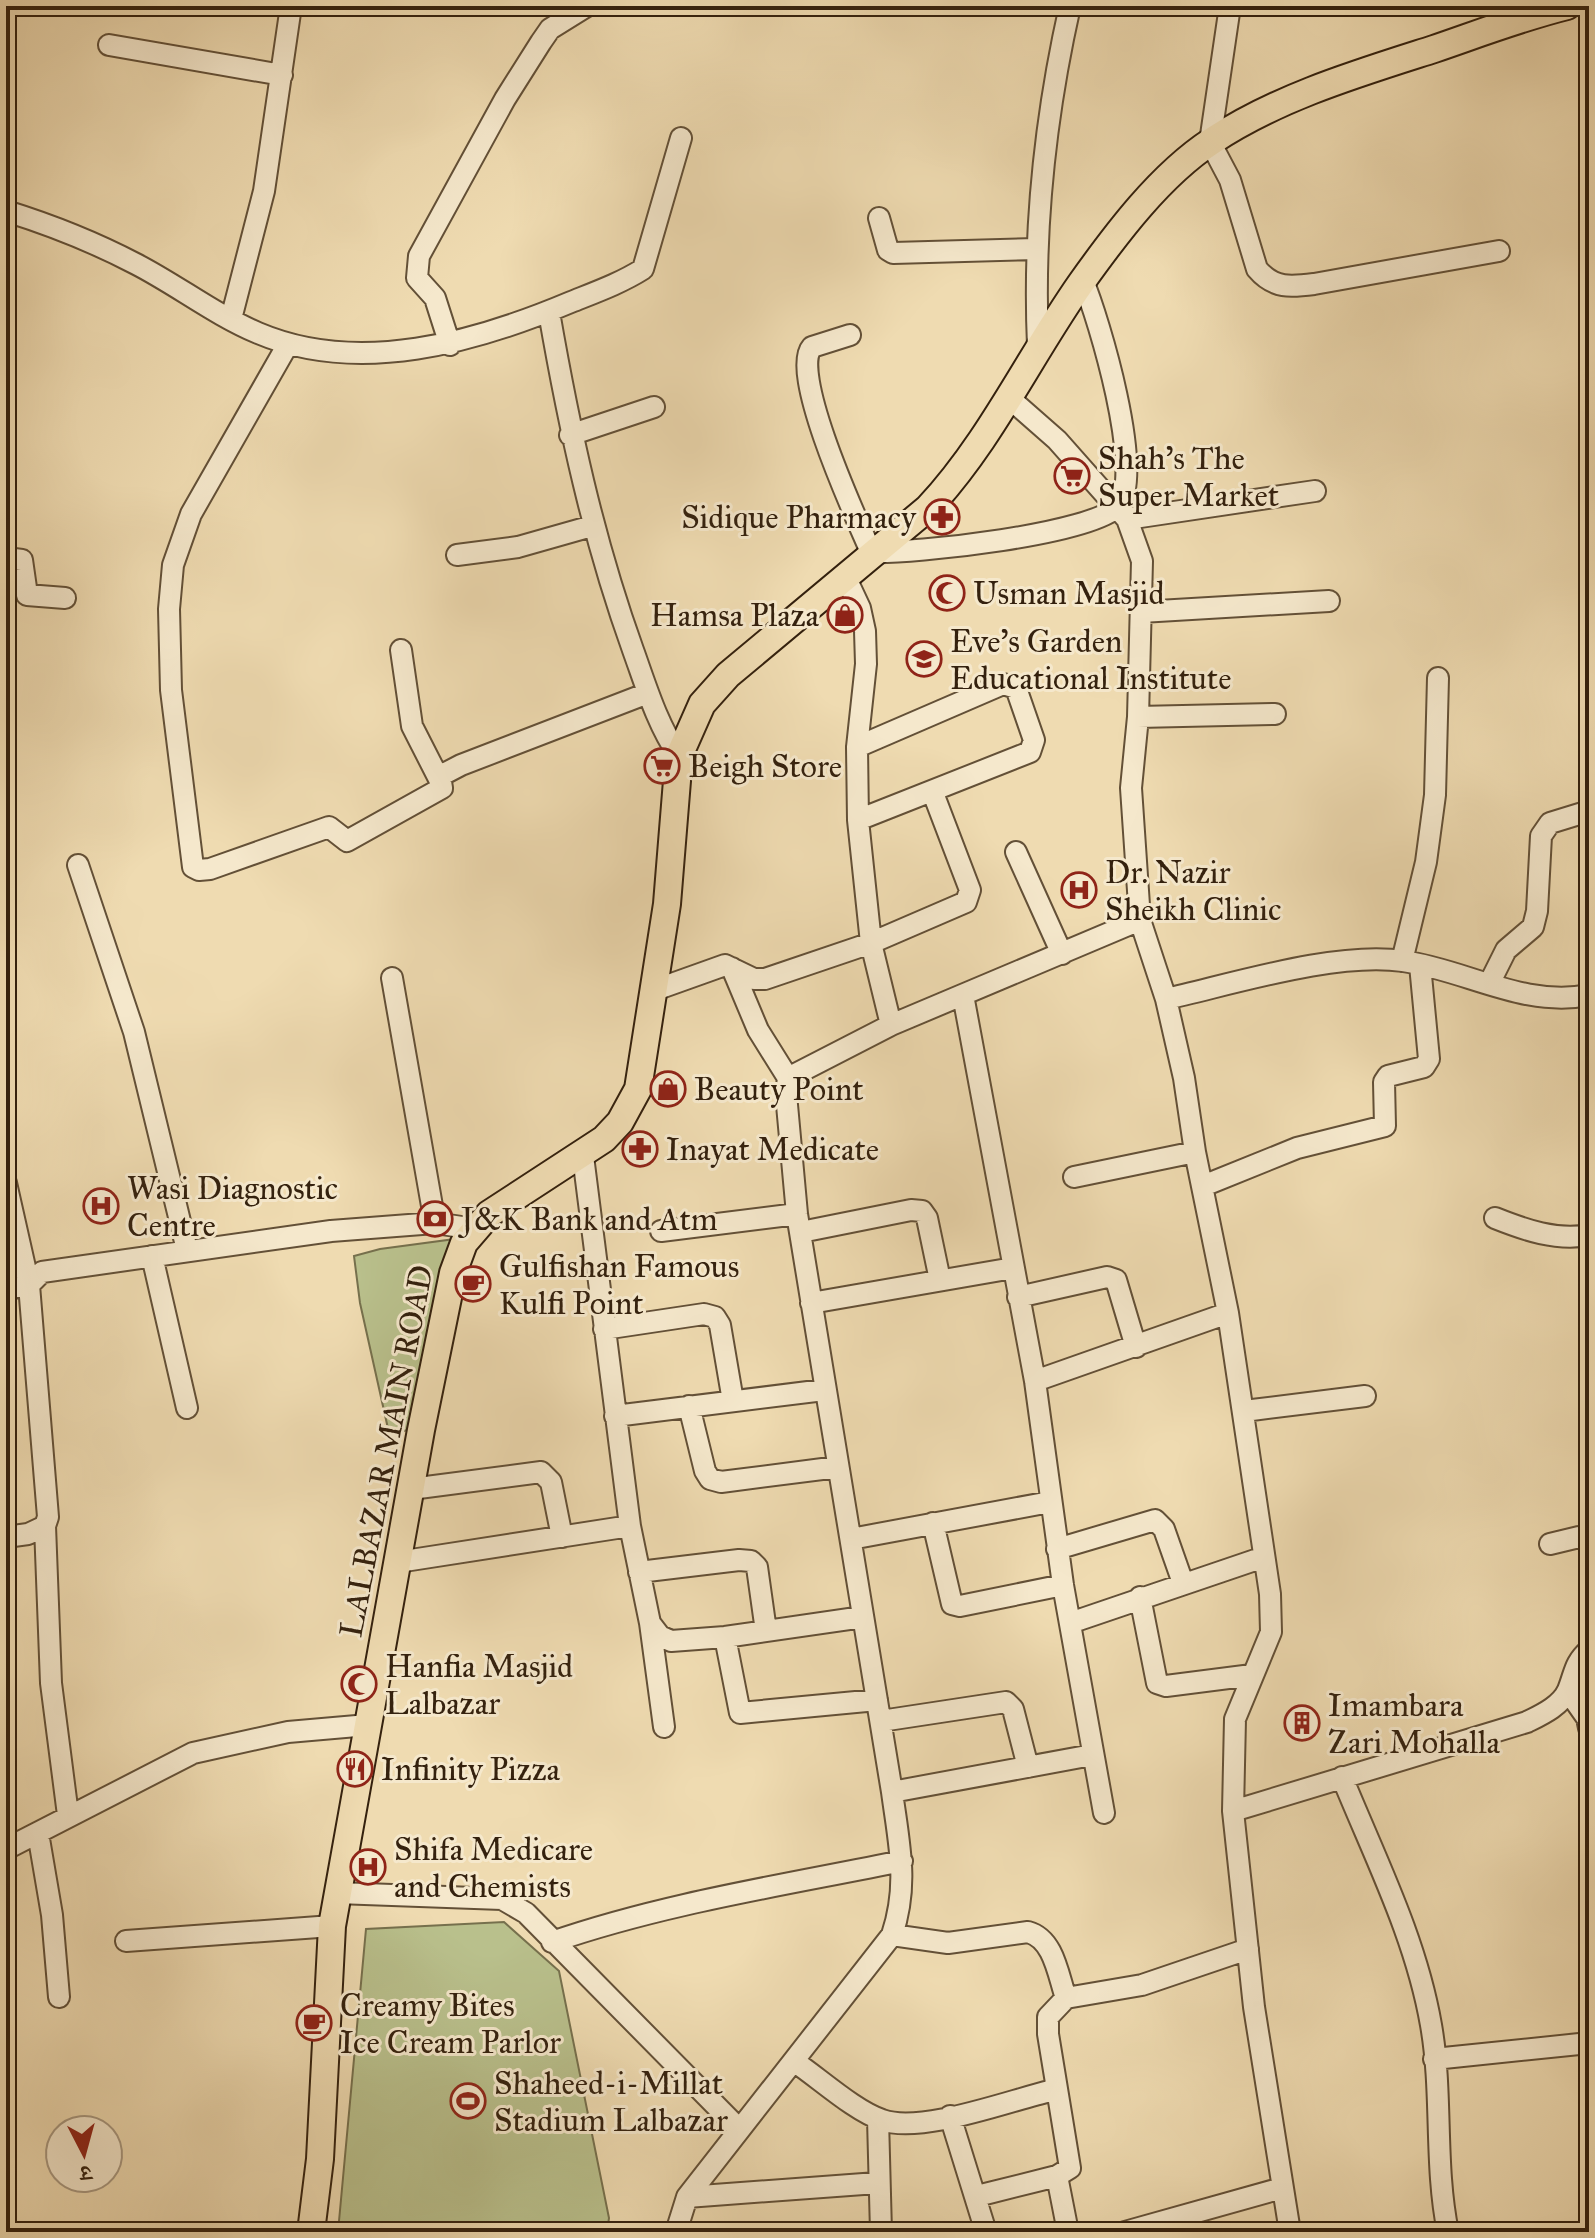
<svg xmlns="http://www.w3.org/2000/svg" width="1595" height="2238" font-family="'IM FELL Great Primer','Noto Serif Devanagari',serif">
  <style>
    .green { fill: #b9c08c; stroke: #76704d; stroke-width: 2 }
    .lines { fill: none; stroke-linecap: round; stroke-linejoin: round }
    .minor-casing { stroke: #635037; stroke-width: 24 }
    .major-casing { stroke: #34210e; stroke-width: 30 }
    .minor { stroke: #f5e8cc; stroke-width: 20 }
    .major { stroke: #efdbb1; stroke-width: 26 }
    .labels { text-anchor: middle; stroke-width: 6; stroke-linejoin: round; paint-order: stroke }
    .poi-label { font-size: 32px; fill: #34210e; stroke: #f5e8cc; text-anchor: start }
    .street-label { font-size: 32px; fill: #34210e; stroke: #f5e8cc }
  </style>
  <rect width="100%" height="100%" fill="#efdbb1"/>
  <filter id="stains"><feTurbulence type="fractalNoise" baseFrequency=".0025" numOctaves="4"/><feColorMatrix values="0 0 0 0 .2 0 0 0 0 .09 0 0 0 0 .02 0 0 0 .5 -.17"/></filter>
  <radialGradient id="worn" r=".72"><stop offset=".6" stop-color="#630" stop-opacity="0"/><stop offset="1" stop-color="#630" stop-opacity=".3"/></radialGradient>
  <path class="green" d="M455,1239L415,1429L389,1433L360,1303L354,1256L380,1249Z
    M504,1922L559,1971L609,2218L607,2232H338L366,1929Z"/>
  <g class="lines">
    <defs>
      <path id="minor" d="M1230,6L1210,142L1230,180L1257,269C1274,289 1291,287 1314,284L1499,251
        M109,45L282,75
        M6,211C51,225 94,242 136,264C177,285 215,315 258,333C359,376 476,342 571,302C596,292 621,283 643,269L681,138
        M879,218L888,250L893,253L1036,249
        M549,312C569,427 593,539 633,650C646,686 657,724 679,756
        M231,319L264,191L291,6
        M850,335L812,347C789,373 857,520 871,552C912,554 1096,534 1119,505C1144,471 1099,319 1083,281
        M288,344L191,514L173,565L169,609L171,690L193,867L199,870L210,869L329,827L347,841L442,788L440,776L461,765L648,693
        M450,345L435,298L417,278L419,256L505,99L541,42L550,29L587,6
        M1038,346C1033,233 1045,117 1070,6
        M1008,397L1057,440L1127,519L1142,561L1138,717L1131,788L1140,920L1166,999L1184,1078L1195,1152L1228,1313L1270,1594L1271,1632L1235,1719L1233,1811L1254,2007L1290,2232
        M570,435L654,407
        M1127,519L1315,491
        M457,555L518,547L592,526
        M6,558L22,560L27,595L65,598
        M845,576L860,608L865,631L866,664L857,747L858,820L871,943L891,1025
        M1141,612L1329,601
        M401,650L412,726L439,779
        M1138,717L1275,714
        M857,747L1003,684L1016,688L1034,740L1030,752L858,820
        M1016,852L1062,954
        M78,865L134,1032L187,1250
        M1402,961L1426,862L1435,795L1438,678
        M732,968L758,1030L788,1078
        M392,978L435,1223
        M1489,984L1506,950L1533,927L1537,911L1541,836L1550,823L1589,811
        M655,990L725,965L754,979H765L871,943L966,902L970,890L933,793
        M963,995L1035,1381L1063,1585L1104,1813
        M1166,999C1233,984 1337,951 1403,961C1466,970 1524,1008 1589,995
        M583,1156L630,1526L650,1623L660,1636L671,1641L725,1637L863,1617
        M1074,1177L1195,1152
        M6,1183L29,1285L48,1517L45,1526L51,1683L68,1815
        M1203,1186L1297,1148L1385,1126L1384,1082L1388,1076L1424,1067L1429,1059L1420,965
        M1495,1218C1525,1230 1556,1241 1589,1235
        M661,1231L797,1214
        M801,1232L911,1210L922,1211L927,1218L940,1280
        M152,1256L187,1408
        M6,1289L29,1285L42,1272L331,1231L435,1223L475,1229
        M1018,1297L1107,1277L1116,1280L1136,1347
        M811,1303L1013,1268
        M604,1329L704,1314L715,1317L720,1325L733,1401
        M1035,1381L1228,1313
        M689,1406L705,1471L710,1479L721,1482L838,1467
        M1244,1411L1365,1396
        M615,1416L824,1390
        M411,1489L541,1472L551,1482L562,1537
        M933,1523L952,1604L960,1606L1063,1585
        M6,1537L28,1534L45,1526
        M851,1539L1050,1502
        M1550,1544L1579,1537L1589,1541
        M1057,1549L1155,1520L1164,1529L1183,1583
        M398,1562L630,1526
        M639,1572L739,1560L751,1561L757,1567L766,1631
        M1140,1597L1157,1683L1166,1686L1252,1675
        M650,1623L664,1727
        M1070,1623L1264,1557
        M725,1637L740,1713L877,1700
        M1568,1691L1587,1718L1589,1728
        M881,1721L1006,1702L1013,1709L1028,1767
        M1342,1777C1375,1858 1416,1938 1431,2025C1443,2093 1434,2164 1448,2232
        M892,1792L1092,1755
        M1233,1811L1527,1722C1541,1715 1561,1706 1568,1690C1575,1673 1574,1663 1589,1650
        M38,1833L52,1915L59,1997
        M6,1849L193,1753L288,1732L368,1725
        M337,1893L502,1899L526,1913L738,2128
        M892,1935L948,1943L1028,1932C1054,1939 1058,1975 1066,1998
        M126,1941L332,1926
        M552,1942C665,1903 785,1885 902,1861
        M1434,2059L1589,2043
        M795,2062C820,2079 855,2111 882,2120C921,2134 1008,2101 1050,2091L1054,2087
        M950,2116L986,2232
        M878,2119L881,2232
        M1057,2176L1068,2232
        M977,2196L1057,2176L1070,2168L1048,2034V2017L1066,1998L1142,1985L1248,1949
        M687,2197L877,2183
        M676,2232L687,2197L892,1935C909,1884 899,1844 892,1792L797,1214L786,1094L788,1078L891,1025L1140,920
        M1125,2232L1282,2188"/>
      <path id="major" d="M311,2232L320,2159L332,1926L421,1430L453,1273L464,1243L489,1214L604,1139L620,1122L638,1089L667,904L679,756L702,704L728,675L928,508C990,442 1029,357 1081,283C1116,234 1160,175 1212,141C1278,97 1359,73 1434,49C1478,34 1522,17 1567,6"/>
    </defs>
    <use href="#minor" class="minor-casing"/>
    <use href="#major" class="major-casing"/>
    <use href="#minor" class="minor"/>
    <use href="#major" class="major"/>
  </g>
  <defs>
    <symbol id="supermarket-ring" viewBox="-11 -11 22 22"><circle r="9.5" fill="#f5e8cc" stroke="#8f2418" stroke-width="1.5"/><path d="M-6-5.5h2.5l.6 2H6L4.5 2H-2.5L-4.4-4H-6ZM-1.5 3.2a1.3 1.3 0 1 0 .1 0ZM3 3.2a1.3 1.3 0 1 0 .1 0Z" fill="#8f2418"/></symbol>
    <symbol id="pharmacy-ring" viewBox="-11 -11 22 22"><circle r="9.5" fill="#f5e8cc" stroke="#8f2418" stroke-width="1.5"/><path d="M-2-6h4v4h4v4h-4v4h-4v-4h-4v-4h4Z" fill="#8f2418"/></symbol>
    <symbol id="mosque-ring" viewBox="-11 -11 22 22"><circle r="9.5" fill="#f5e8cc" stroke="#8f2418" stroke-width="1.5"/><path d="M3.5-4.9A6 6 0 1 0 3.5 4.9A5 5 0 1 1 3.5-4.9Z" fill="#8f2418"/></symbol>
    <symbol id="shop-ring" viewBox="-11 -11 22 22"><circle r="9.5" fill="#f5e8cc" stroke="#8f2418" stroke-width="1.5"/><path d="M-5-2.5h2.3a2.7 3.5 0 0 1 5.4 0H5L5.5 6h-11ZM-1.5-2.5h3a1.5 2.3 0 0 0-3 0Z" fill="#8f2418"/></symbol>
    <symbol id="school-ring" viewBox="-11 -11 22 22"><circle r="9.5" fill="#f5e8cc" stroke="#8f2418" stroke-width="1.5"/><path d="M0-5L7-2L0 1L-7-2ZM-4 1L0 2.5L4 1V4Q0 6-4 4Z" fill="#8f2418"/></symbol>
    <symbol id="hospital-ring" viewBox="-11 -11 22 22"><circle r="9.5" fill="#f5e8cc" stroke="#8f2418" stroke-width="1.5"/><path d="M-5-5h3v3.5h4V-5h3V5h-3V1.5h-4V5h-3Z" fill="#8f2418"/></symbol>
    <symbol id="bank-ring" viewBox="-11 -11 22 22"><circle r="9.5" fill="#f5e8cc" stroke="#8f2418" stroke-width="1.5"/><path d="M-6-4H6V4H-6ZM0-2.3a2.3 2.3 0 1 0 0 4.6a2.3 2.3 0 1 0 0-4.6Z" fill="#8f2418"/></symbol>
    <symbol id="cafe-ring" viewBox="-11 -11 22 22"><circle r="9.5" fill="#f5e8cc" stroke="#8f2418" stroke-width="1.5"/><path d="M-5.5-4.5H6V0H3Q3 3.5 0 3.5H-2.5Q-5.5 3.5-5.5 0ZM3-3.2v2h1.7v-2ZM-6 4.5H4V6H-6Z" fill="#8f2418"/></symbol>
    <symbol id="building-ring" viewBox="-11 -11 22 22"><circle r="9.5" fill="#f5e8cc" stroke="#8f2418" stroke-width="1.5"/><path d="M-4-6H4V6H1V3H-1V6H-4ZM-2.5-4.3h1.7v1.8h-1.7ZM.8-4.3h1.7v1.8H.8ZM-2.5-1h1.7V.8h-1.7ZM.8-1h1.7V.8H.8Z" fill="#8f2418"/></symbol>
    <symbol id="restaurant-ring" viewBox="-11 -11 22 22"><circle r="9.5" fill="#f5e8cc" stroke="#8f2418" stroke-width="1.5"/><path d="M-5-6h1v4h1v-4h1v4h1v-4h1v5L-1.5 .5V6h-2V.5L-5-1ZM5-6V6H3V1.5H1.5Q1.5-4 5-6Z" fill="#8f2418"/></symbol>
    <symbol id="stadium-ring" viewBox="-11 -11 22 22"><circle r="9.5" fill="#f5e8cc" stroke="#8f2418" stroke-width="1.5"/><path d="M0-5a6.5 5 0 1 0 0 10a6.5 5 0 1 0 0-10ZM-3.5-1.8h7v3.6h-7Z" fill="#8f2418"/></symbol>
  </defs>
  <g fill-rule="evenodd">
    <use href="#supermarket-ring" x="1052" y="456" width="40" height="40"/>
    <use href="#pharmacy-ring" x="922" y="497" width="40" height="40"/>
    <use href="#mosque-ring" x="927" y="573" width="40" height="40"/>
    <use href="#shop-ring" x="825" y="595" width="40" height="40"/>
    <use href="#school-ring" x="904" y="639" width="40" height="40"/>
    <use href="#supermarket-ring" x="642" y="746" width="40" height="40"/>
    <use href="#hospital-ring" x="1059" y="870" width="40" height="40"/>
    <use href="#shop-ring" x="648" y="1069" width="40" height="40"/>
    <use href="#pharmacy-ring" x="620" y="1129" width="40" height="40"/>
    <use href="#hospital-ring" x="81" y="1186" width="40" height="40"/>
    <use href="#bank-ring" x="415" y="1199" width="40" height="40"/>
    <use href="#cafe-ring" x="453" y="1264" width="40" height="40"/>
    <use href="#mosque-ring" x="339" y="1664" width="40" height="40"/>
    <use href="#building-ring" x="1282" y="1703" width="40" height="40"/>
    <use href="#restaurant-ring" x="335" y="1749" width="40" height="40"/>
    <use href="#hospital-ring" x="348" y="1847" width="40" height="40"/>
    <use href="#cafe-ring" x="294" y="2003" width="40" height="40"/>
    <use href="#stadium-ring" x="448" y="2081" width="40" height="40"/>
  </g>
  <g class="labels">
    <g class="poi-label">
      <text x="1098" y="469">Shah's The<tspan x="1098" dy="37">Super Market</tspan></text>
      <text x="916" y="528" text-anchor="end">Sidique Pharmacy</text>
      <text x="973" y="604">Usman Masjid</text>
      <text x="819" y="626" text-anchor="end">Hamsa Plaza</text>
      <text x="950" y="652">Eve's Garden<tspan x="950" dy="37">Educational Institute</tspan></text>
      <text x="688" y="777">Beigh Store</text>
      <text x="1105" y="883">Dr. Nazir<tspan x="1105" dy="37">Sheikh Clinic</tspan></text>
      <text x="694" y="1100">Beauty Point</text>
      <text x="666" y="1160">Inayat Medicate</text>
      <text x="127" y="1199">Wasi Diagnostic<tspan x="127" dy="37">Centre</tspan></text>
      <text x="461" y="1230">J&amp;K Bank and Atm</text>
      <text x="499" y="1277">Gulfishan Famous<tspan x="499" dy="37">Kulfi Point</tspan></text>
      <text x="385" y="1677">Hanfia Masjid<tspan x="385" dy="37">Lalbazar</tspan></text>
      <text x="1328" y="1716">Imambara<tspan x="1328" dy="37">Zari Mohalla</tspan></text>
      <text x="381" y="1780">Infinity Pizza</text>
      <text x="394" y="1860">Shifa Medicare<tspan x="394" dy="37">and Chemists</tspan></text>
      <text x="340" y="2016">Creamy Bites<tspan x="340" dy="37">Ice Cream Parlor</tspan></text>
      <text x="494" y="2094">Shaheed-i-Millat<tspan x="494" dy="37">Stadium Lalbazar</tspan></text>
    </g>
    <g class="street-label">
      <text transform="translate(386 1451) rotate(-79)" y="11">LALBAZAR MAIN ROAD</text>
    </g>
  </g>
  <rect width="1595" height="2238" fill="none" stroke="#efdbb1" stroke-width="32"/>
  <rect x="8" y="8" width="1579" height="2222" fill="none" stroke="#34210e" stroke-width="4"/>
  <rect x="16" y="16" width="1563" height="2206" fill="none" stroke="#34210e" stroke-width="2"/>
  <g transform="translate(84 2154) rotate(174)"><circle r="38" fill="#f5e8cc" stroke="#a89880" stroke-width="2"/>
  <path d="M0-6L14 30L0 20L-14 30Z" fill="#8f2418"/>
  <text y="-12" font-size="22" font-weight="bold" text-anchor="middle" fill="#34210e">उ</text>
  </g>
  <rect width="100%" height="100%" filter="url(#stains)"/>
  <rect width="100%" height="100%" fill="url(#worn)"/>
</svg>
